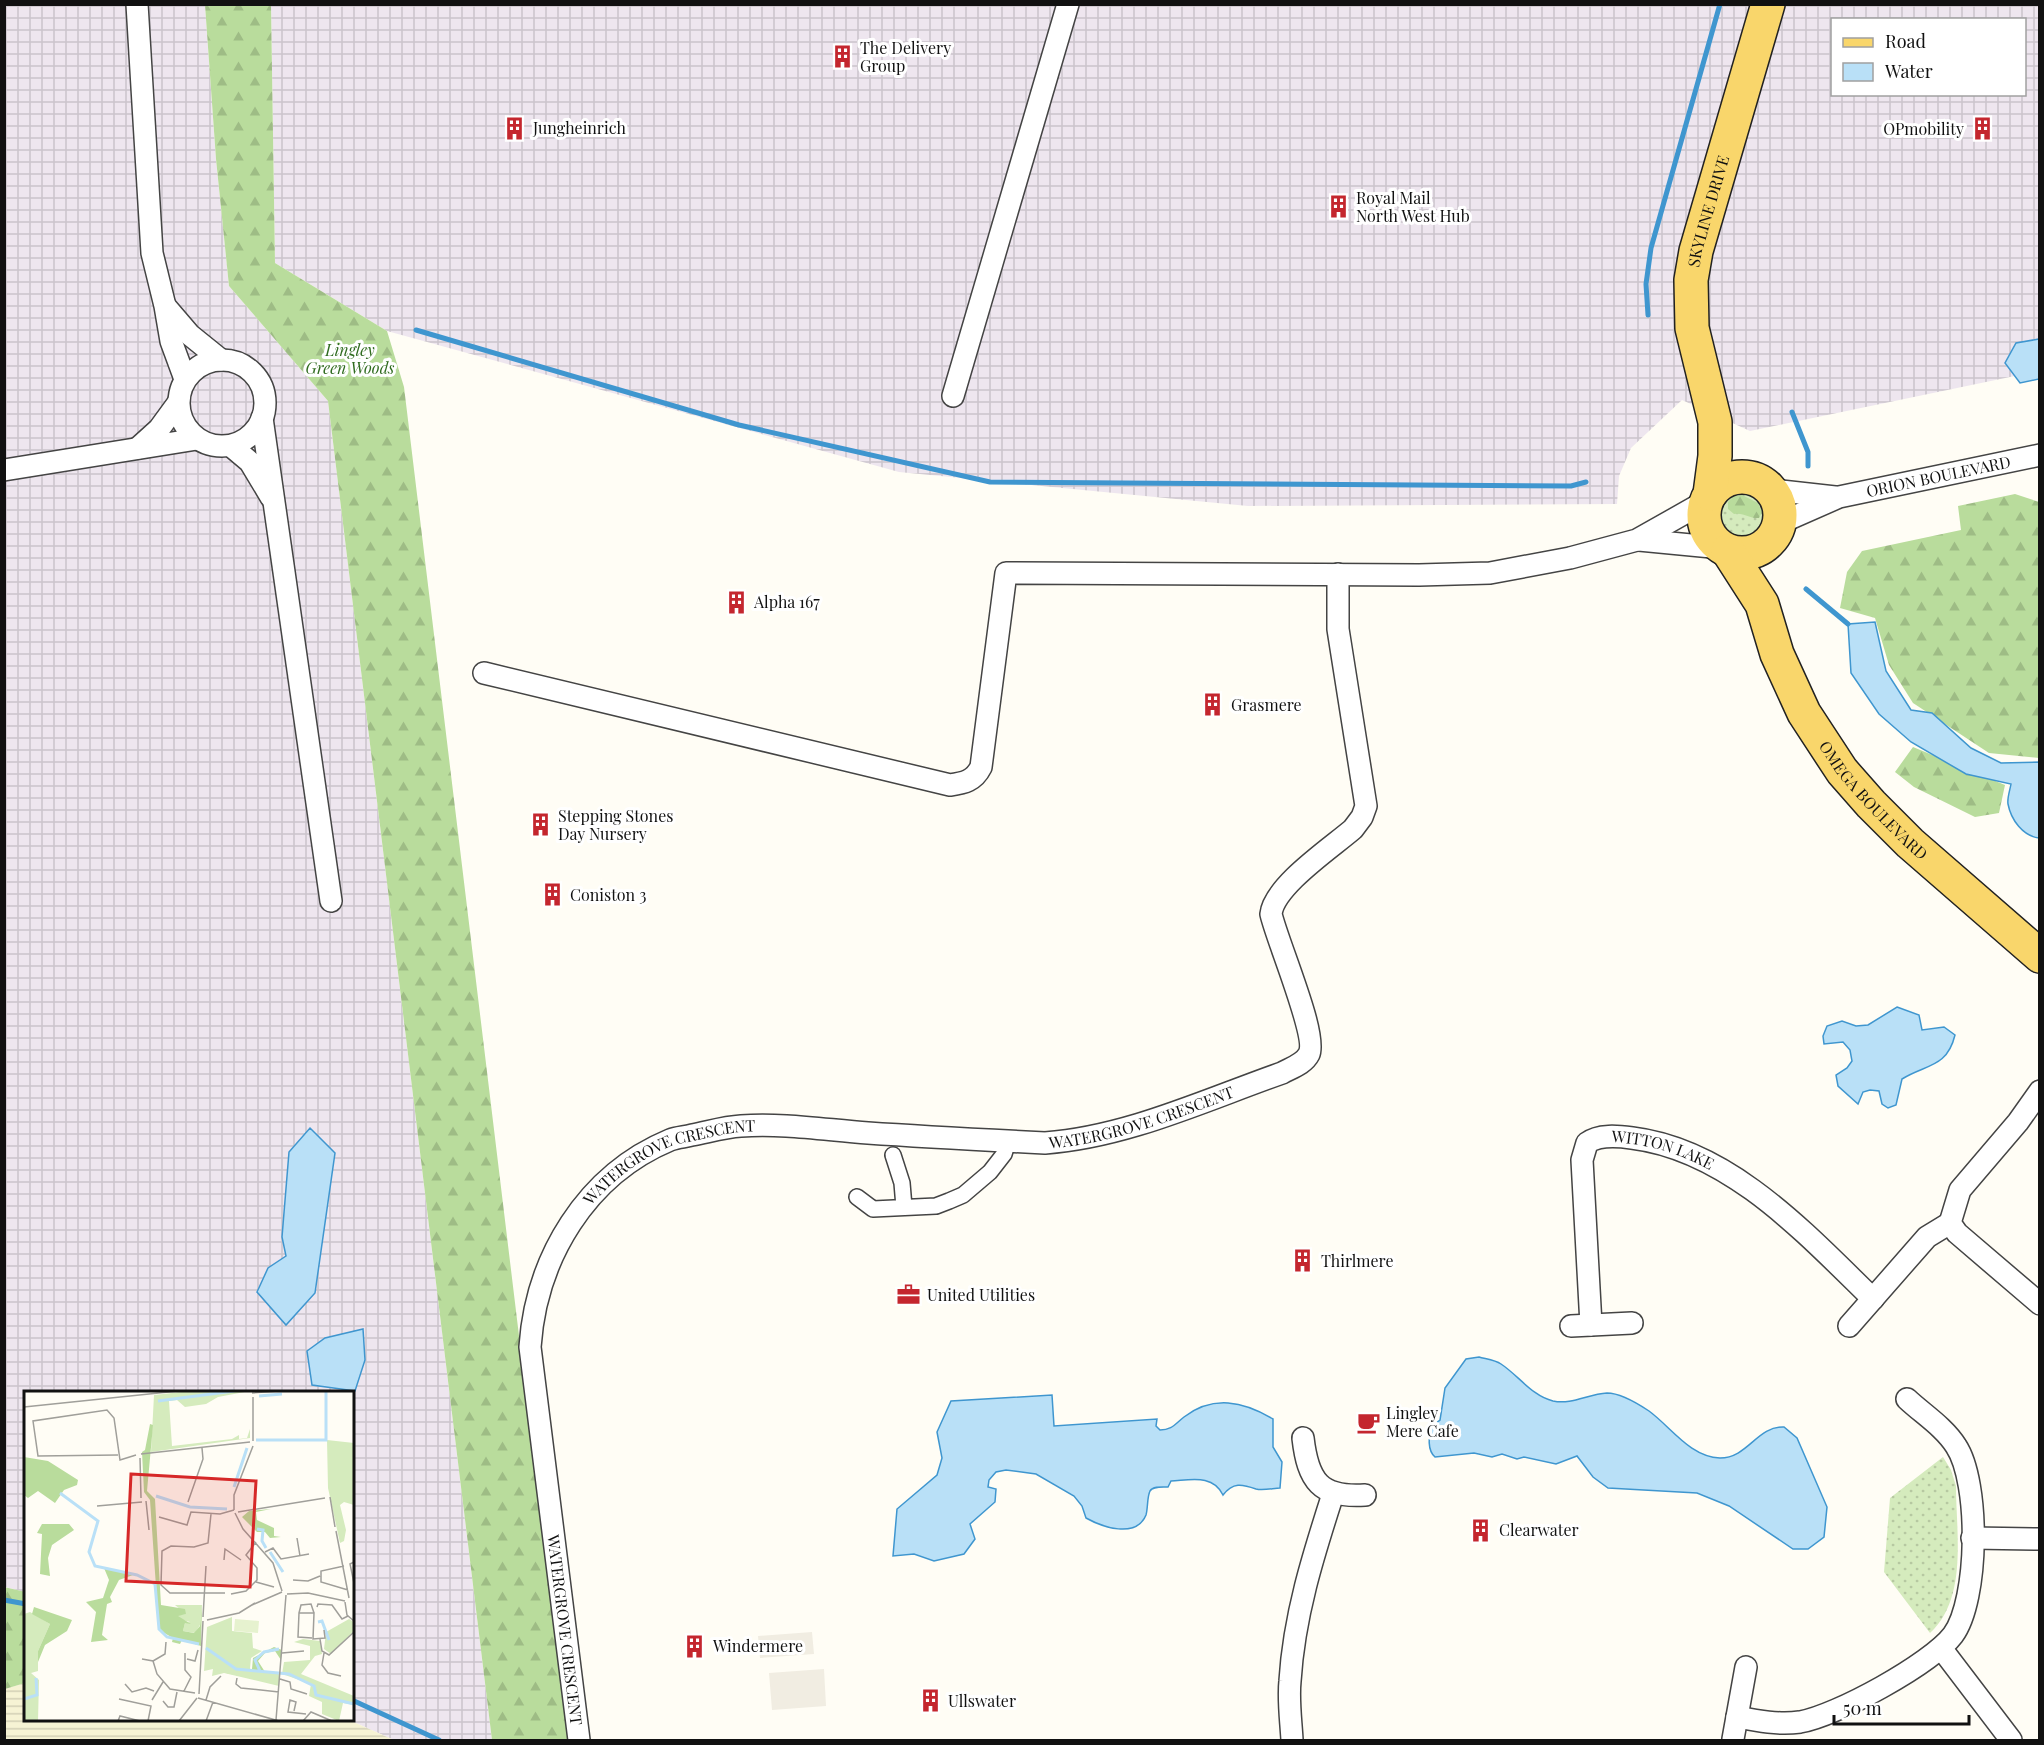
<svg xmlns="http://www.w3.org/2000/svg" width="2044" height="1745" font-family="'Playfair Display',serif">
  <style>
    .industrial { fill: url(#industrial-grid); fill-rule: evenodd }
    .farmland { fill: url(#farmland-rules) }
    .grass { fill: url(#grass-dots) }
    .forest { fill: url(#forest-firs) }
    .plaza { fill: #f1ede2 }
    .water { fill: #b9e0f7; stroke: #3f96cf; stroke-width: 1.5 }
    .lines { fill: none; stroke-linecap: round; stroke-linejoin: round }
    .stream { stroke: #3f96cf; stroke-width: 5 }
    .pedestrian-casing { stroke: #444; stroke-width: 18 }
    .minor-casing { stroke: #444; stroke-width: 24 }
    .primary-casing { stroke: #222; stroke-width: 36 }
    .pedestrian { stroke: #fff; stroke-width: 15 }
    .minor { stroke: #fff; stroke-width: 21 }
    .primary { stroke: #f9d66b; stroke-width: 33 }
    .labels { text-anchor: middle; stroke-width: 6; stroke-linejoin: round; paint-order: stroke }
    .poi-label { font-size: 16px; fill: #111; stroke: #fff; text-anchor: start }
    .street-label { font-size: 16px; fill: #111; stroke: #fff }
    .park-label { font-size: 16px; font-style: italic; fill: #2f6b1f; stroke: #fff }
    .inset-river { fill: none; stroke: #b9e0f7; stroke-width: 3 }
    .inset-road { fill: none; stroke: #a09f9a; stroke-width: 1.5 }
    .view { fill: #d62828; fill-opacity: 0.15; stroke: #d62828; stroke-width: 3 }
    .inset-edge { fill: none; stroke: #111; stroke-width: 3 }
  </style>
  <defs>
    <pattern id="industrial-grid" width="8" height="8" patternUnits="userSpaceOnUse" patternTransform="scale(1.5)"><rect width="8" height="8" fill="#eee6ef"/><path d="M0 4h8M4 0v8" fill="none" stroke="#cbc4cc"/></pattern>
    <pattern id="farmland-rules" width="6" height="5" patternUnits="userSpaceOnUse" patternTransform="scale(1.5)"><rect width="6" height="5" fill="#f6f3d4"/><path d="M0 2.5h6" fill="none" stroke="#d2cfb5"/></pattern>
    <pattern id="grass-dots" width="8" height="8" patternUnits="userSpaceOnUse" patternTransform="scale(1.5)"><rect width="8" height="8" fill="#d5ebbd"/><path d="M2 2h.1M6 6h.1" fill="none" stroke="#b6c8a1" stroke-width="1.8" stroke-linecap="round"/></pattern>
    <pattern id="forest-firs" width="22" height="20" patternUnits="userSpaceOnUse" patternTransform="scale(1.5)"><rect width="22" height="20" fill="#b9dc9c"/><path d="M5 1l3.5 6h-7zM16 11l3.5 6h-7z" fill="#9ebc85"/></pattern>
  </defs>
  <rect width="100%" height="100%" fill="#fffdf5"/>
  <path class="industrial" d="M5,5H205L216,159L229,286L328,401L492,1740H394L349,1720H352V1392H26L25,1592L5,1587Z
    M271,5H2039V371L1750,431L1682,400L1631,448L1619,476L1617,504L1248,506L899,472L387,331L275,263ZM1832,20H2024V94H1832Z"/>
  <path class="farmland" d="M25,1683L26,1720H349L394,1740H5V1689Z"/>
  <path class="grass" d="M1715 517a24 24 0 1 1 48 0a24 24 0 1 1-48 0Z
    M1943,1457L1951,1470L1956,1486C1956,1533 1968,1598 1930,1633L1884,1572L1890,1498Z"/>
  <path class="forest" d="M205,5H271L275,263L387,331L404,387L568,1740H492L328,401L229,286L216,159Z
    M2015,494L2039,502V758L1989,753L1913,703L1889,665L1875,618L1840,608L1847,572L1862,551L1961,530L1958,506Z
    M1742,495L1758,503L1762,512L1759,518C1750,519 1744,512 1734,514L1728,509V502L1733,496Z
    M1913,747L2005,785L1999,813L1975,817L1914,787L1895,772Z
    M4,1587L26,1592L25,1683L5,1689Z"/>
  <path class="plaza" d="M812,1632L814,1654L760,1658L758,1636Z
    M824,1669L826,1706L772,1710L769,1673Z"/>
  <path class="water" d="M2039,339V379L2020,383L2005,363L2016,343Z
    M1875,622L1886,671L1911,710L1932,713L1971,748L2001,763L2039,762V838C2023,836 2011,820 2008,804C2007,798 2010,790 2011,784L1966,774L1911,742L1879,714L1851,673L1848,624Z
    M1897,1007L1919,1015L1922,1030L1944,1027L1955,1035C1947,1068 1926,1064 1902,1079L1896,1105L1888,1108L1882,1104L1879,1091L1870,1090L1863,1092L1858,1104L1838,1086L1836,1075L1847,1068L1852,1061L1850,1050L1843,1042L1824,1044L1823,1036L1827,1026L1842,1021L1856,1026L1868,1025Z
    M310,1128L335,1153L315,1293L286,1325L257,1292L268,1268L286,1256L282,1237L289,1152Z
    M363,1329L365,1360L355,1391L312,1385L307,1351L325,1338Z
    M1479,1357C1486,1359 1495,1360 1501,1364C1518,1375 1532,1396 1553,1401C1572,1405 1588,1394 1607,1393C1621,1393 1637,1403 1649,1411C1671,1427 1690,1457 1720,1458C1748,1458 1757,1426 1784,1427L1797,1438L1827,1507L1824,1537L1808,1549H1793L1729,1506L1697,1493L1608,1488L1593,1477L1577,1456L1556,1464L1524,1457L1517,1459L1502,1454L1492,1457L1474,1453L1435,1457C1427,1450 1429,1437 1431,1427L1440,1420L1445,1388L1466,1359Z
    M1052,1395L1054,1426L1157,1419L1156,1426L1160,1430C1172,1430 1175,1424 1184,1417C1213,1395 1243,1401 1273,1419V1447L1282,1462L1280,1488C1274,1488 1263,1491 1256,1489C1242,1484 1233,1482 1223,1495C1213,1474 1191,1480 1171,1481L1168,1487C1162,1487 1153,1486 1150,1491C1147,1497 1148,1508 1146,1515C1136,1539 1102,1527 1086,1518L1082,1506L1074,1496L1036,1474L1006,1470L996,1472L989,1480L988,1487L996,1489L995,1502L970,1524L975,1539L964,1554L934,1561L914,1554L893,1556L897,1509L937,1475L942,1458L937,1432L951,1401Z"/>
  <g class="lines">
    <path class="stream" d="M1648,315L1646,284L1651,248L1720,4
      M416,330L739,425L990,482L1571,486L1586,482
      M1792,412L1808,452V466
      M1806,589L1848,624
      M4,1600L26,1604
      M352,1700L439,1740"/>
    <defs>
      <path id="pedestrian" d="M893,1155L902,1183L904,1207
        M857,1197L873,1209L936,1206L949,1201L963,1195L990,1172L1004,1154L1008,1141"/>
      <g id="minor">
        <path d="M137,4L152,253L165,306L171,341L185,379"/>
        <path d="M166,307L190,335L221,360"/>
        <circle cx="222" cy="403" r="43"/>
        <path d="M953,396L1068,4"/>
        <path d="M262,418L331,901"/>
        <path d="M231,446L250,462L271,497"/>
        <path d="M138,448L159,429L178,403"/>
        <path d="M4,470L197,439"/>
        <path d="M1772,490L1835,497"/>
        <path id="s1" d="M1780,523L1839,497L2040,455"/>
        <path d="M1639,540L1722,548"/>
        <path d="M484,673L950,785C964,783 974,781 981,767L1006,573L1419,575L1490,573L1570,558L1637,540L1706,501"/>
        <path d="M2040,1091L2018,1122L1960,1190L1950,1223L1957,1233L2040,1304"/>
        <path id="s2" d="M1591,1325L1582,1160L1587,1143C1599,1134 1618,1136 1632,1138C1730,1150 1806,1234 1873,1299"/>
        <path d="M1571,1326L1632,1323"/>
        <path d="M1849,1326L1927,1237L1950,1223"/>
        <path d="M1303,1438C1308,1481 1320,1498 1365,1495"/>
        <path d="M1972,1538L2040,1539"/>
        <path d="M1941,1648L2011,1740"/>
        <path d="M1737,1717C1758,1721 1779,1725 1800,1722C1836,1716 1931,1664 1953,1635C1979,1600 1980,1482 1956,1446C1944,1427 1923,1414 1907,1399"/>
        <path d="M1733,1739L1746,1667"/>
        <path id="s3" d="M579,1740L530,1347C536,1258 586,1175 670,1140C677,1137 685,1137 692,1135C708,1132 724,1127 741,1126C783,1123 826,1130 868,1133C927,1137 986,1140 1045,1143C1127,1137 1205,1100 1282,1073C1291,1068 1304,1064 1309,1054C1318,1035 1277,941 1271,914C1274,886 1331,848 1353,829L1362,817L1366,806L1338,629V574"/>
        <path d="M1292,1740C1291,1721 1288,1700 1290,1681C1294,1616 1313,1556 1333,1494"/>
      </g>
      <g id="primary">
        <circle cx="1742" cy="515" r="38"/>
        <path id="s4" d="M1710,494L1715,456V422L1692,328L1691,280L1696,251L1768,4"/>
        <path id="s5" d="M1728,551L1762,604L1777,654L1804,713L1842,771L1871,804L1910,843L2040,956"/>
      </g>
    </defs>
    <use href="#pedestrian" class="pedestrian-casing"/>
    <use href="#minor" class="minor-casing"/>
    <use href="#primary" class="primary-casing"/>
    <use href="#pedestrian" class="pedestrian"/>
    <use href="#minor" class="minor"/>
    <use href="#primary" class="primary"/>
  </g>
  <defs>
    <symbol id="building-bare" viewBox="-9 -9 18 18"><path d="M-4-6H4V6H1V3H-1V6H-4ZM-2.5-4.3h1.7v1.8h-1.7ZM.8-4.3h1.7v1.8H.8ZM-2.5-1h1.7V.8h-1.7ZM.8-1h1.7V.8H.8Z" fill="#c4262e" stroke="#fff" stroke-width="2.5" paint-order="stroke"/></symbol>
    <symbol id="office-bare" viewBox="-9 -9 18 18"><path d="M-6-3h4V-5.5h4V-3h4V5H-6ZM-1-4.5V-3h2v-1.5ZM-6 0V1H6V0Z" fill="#c4262e" stroke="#fff" stroke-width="2.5" paint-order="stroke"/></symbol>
    <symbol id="cafe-bare" viewBox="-9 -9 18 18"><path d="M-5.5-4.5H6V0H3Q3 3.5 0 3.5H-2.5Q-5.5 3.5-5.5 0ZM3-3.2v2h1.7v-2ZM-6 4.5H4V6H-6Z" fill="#c4262e" stroke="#fff" stroke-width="2.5" paint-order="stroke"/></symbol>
  </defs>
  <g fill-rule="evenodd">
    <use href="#building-bare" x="826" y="40" width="33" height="33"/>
    <use href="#building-bare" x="498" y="112" width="33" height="33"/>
    <use href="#building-bare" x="1966" y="112" width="33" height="33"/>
    <use href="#building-bare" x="1322" y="190" width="33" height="33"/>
    <use href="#building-bare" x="720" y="586" width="33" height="33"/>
    <use href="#building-bare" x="1196" y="688" width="33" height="33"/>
    <use href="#building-bare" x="524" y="808" width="33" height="33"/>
    <use href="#building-bare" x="536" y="878" width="33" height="33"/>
    <use href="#building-bare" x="1286" y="1244" width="33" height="33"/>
    <use href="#office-bare" x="892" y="1278" width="33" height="33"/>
    <use href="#cafe-bare" x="1352" y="1406" width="33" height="33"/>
    <use href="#building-bare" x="1464" y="1514" width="33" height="33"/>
    <use href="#building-bare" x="678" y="1630" width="33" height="33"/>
    <use href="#building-bare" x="914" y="1684" width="33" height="33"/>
  </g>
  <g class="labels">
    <g class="poi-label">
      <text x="860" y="54">The Delivery<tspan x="860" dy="18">Group</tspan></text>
      <text x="533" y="134">Jungheinrich</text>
      <text x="1964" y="135" text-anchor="end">OPmobility</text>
      <text x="1356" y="204">Royal Mail<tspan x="1356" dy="18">North West Hub</tspan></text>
      <text x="754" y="608">Alpha 167</text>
      <text x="1231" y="711">Grasmere</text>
      <text x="558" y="822">Stepping Stones<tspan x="558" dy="18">Day Nursery</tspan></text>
      <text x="570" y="901">Coniston 3</text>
      <text x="1321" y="1267">Thirlmere</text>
      <text x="927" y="1301">United Utilities</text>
      <text x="1386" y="1419">Lingley<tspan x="1386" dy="18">Mere Cafe</tspan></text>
      <text x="1499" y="1536">Clearwater</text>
      <text x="713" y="1652">Windermere</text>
      <text x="948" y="1707">Ullswater</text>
    </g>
    <g class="street-label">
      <text dy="6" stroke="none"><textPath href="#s4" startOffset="288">SKYLINE DRIVE</textPath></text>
      <text dy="6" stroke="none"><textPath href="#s1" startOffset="166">ORION BOULEVARD</textPath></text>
      <text dy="6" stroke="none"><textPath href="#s5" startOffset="292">OMEGA BOULEVARD</textPath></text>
      <text dy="6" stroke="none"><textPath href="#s3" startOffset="1136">WATERGROVE CRESCENT</textPath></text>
      <text dy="6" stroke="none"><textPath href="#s2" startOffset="262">WITTON LAKE</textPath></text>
      <text dy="6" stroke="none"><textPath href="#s3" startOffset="650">WATERGROVE CRESCENT</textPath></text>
      <text transform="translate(565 1630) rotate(83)" y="6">WATERGROVE CRESCENT</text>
    </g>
    <g class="park-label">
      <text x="350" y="356">Lingley<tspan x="350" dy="18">Green Woods</tspan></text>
    </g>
  </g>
  <g transform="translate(24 1391)">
    <rect width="330" height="330" fill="#fffdf5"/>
    <path d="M166,0H226L194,6L182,13L161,16L153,9L145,10L148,55L208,48L215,44V48L223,47L226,38V47L127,61L130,4ZM151,214H178L176,234L171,242L159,240L161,232L166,231L155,228L153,224L162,223ZM6,221L26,233L14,260V280L7,282L15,289L14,330H0V223Z" fill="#d5ebbd"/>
    <path d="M126,33L129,34L123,100L131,108L137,214L161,218L162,223L154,225L167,233L161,232L159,240L170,242L176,235L178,214L177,255L158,249L156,253L148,251L149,247L135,239L126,109L120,101L118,61L121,59ZM0,66L24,70L54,89L53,94L40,99L31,112L14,100L4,107L0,104ZM247,118L232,121L233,129L250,137V145L257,146L246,147L241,141H233L218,126L225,120ZM18,133H45L50,139L28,154L24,167L26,185L16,183L18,143L13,142ZM80,177L109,184L95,189L86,206L88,211L83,213L78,244L84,249L67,251L72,221L62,211L79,207L85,189ZM10,216L48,229L43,240L21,254L14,271V260L26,233L8,223ZM250,256L258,259L257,269L251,260L241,262L234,270L241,281H256L254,293L202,282L216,277L228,278L229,267Z" fill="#b9dc9c"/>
    <path d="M303,49L330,52V114L320,111L316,114L322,139L320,150L316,152L304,97ZM208,226V240L228,242L229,257L238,260L227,267L226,278L256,283L255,295L200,282L188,285L189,278L180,280L183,236ZM325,228L330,231V240L307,263L300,258L302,241ZM279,248L296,250L298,263L291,265L277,283L330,305V314L319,312L315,330L298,323V311L285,305L287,293L258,283L260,271L286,269V255L270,251Z" fill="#d5ebbd"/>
    <path d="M211,228L235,230L234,242L210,240Z" fill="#e6f2cf"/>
    <path class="inset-river" d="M235,5L258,3M134,10L210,0M232,49H302V0M210,96L223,57M36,102L74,130L65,161L71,175L113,184L131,193L135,238L143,246L175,253M132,105L166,116L203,118M233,138L239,139L238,150L242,157M246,161L259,181M294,231L298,230L305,249M182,257L212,278L265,283L290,295L292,304L330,313M236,280L231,269L240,261L255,258M0,308L13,304L12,287"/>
    <path class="inset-road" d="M228,2L255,0M0,16L154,0M229,50V6M117,63L226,51M94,64L14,65L9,30L83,19L90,27L96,69L112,64M116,67L117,107M306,106L311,136M122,110L125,139M164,111L179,68L178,57M73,115L118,111M210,119V104L229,55M214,121L301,107M211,122L219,138L249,172L258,200M187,123L184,152L170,156L147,155L138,160L137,194L146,202H201M135,126L163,134L167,121L196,123L210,119M312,140L325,207M273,147L276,165M241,161L249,157L257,168L285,163M200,169L201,158L217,169M330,171L326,173L330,192M320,175L297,180V191L324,199M269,189L284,190L296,185M232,191L250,196M207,203L222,200L233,189V177L222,164L232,151M263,203L284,202L321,210M321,211L323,224L330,230M228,214L258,201M293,216L294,213L308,214L318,228L324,225M275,222L277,214L287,213L290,222M179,226L182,175M183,229L215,222L231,212M288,247L274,246L275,222H290L289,248L301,247L300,239M296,248L298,260L305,264L330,241M258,262L280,260M300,262L298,274L304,282L317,285M118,268L129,270L133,283L146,298L171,302M163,268L171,270L174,259M129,270L141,263L142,251M213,287L212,293L217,297L255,301M256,288L266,291L267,298L283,303M101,293L108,301L122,297L130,300M160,300L167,286L161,279V262M175,303L179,230M174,307L255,330M95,308L127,315L124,330M128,309L139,291M182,309L186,296L197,285M139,310L144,316H150L153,301M270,320L272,311L266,309L264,321L282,323M252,329L262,204M94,330L96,325L116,330M155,330L173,307M182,330L189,311M279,330L287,321L308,330"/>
    <path class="view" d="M107,83L232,90L226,196L102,190Z"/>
    <rect width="330" height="330" class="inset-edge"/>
  </g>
  <rect width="2044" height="1745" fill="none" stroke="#111111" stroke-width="12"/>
  <rect x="1831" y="18" width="195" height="78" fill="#ffffff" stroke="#a0a0a0" stroke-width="1.5"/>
  <rect x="1843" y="38" width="30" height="9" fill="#f9d66b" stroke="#a0a0a0" stroke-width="1.5"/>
  <text x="1885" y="48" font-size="18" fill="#111111">Road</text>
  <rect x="1843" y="63" width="30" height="18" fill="#b9e0f7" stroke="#a0a0a0" stroke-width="1.5"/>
  <text x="1885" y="78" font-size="18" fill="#111111">Water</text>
  <path d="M1834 1715v9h135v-9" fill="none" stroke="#111111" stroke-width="3"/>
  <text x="1843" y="1715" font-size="18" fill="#111111" stroke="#ffffff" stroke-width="4.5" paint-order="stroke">50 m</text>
</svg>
